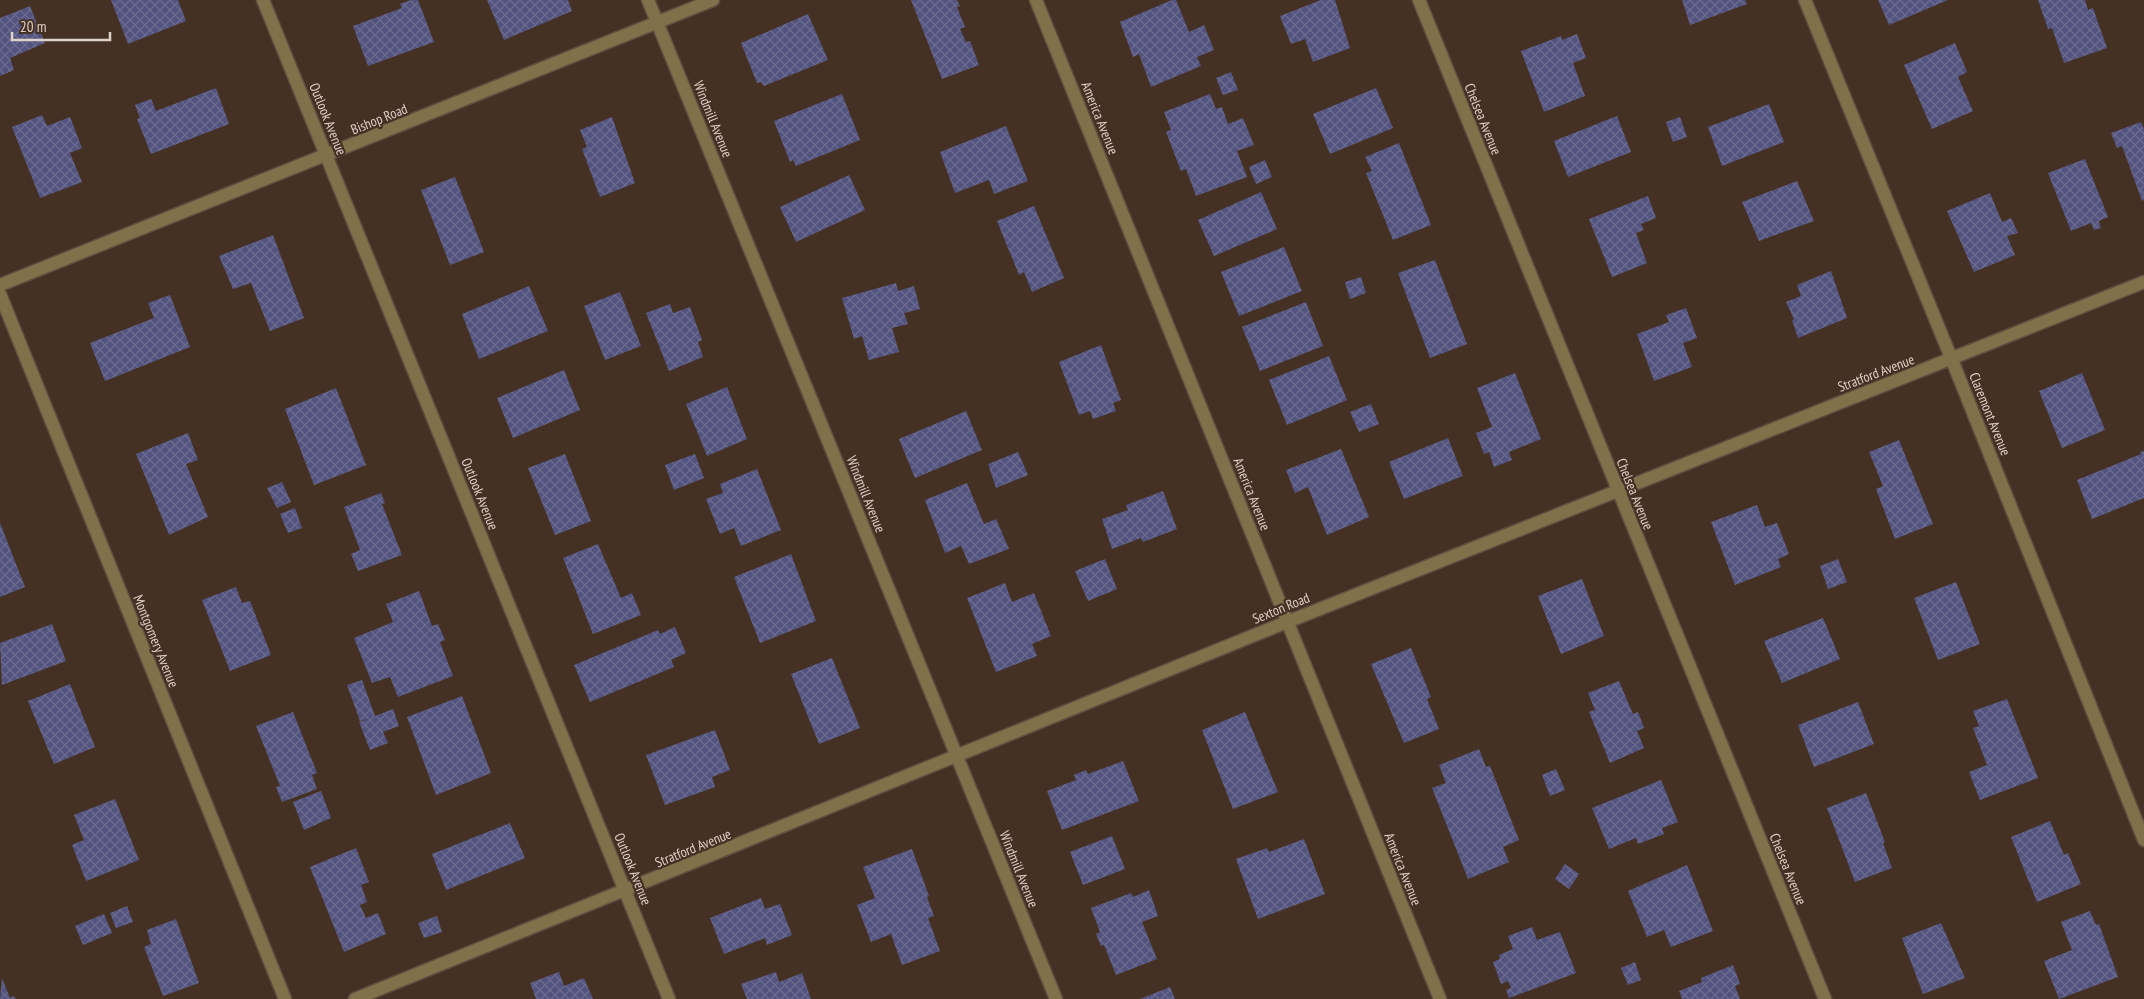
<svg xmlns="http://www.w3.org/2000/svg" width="2144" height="999" font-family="'PT Sans Narrow',sans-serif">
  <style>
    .building { fill: url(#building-cross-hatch) }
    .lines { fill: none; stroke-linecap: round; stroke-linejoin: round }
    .minor-casing { stroke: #614e41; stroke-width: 15 }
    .minor { stroke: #81714a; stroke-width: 12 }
    .labels { text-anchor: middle; stroke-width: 4.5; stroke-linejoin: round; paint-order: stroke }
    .street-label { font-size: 14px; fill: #ded1c9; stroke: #453123 }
  </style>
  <defs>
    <pattern id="building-cross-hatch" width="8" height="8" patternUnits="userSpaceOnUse" patternTransform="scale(1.25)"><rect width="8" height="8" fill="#53537f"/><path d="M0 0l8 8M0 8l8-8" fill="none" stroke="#6b6b90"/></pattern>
  </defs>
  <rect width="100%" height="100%" fill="#453123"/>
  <path class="building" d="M111,0H178L186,21L128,44Z
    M411,0H418L434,42L368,66L353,26L402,8L400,4Z
    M487,0H568L572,11L504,40Z
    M911,0H957L960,6L957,7L965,27L960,29L966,42L970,41L979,65L942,79Z
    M1172,0H1176L1189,32L1204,25L1214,50L1197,57L1201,66L1151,87L1139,54L1133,57L1120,22Z
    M1321,0H1335L1350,48L1313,62L1305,39L1291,44L1280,16Z
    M1682,0H1745L1747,4L1690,25Z
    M1878,0H1948L1889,25Z
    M2038,0H2085L2088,10L2093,8L2107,48L2064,63L2052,28L2048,29Z
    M30,6L45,43L10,58L14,70L0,76V18Z
    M808,14L828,60L764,86L761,82L757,83L741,43Z
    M1577,34L1586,58L1573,63L1585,96L1544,112L1521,51L1561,36L1562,40Z
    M1955,43L1967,72L1958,77L1973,111L1932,129L1904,65Z
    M1231,72L1238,90L1223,95L1216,78Z
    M216,88L229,124L151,154L137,119L140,118L135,105L151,99L156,111Z
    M1376,88L1393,128L1330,154L1313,114Z
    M842,94L860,140L796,166L793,160L790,162L774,121Z
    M1210,94L1216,109L1222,107L1228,124L1243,118L1254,145L1237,151L1247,177L1196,196L1186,169L1181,171L1166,132L1171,130L1164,112Z
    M1769,104L1784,142L1722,166L1708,127Z
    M42,115L47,126L70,117L82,148L70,153L82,182L40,198L12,127Z
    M1617,116L1631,152L1568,177L1554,141Z
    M612,117L635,183L600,197L582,149L587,147L580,130Z
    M1680,117L1687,137L1673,142L1666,122Z
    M2141,122L2144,129V200L2142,201L2122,146L2117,148L2111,133Z
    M1006,126L1028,181L994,194L989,180L955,193L940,152Z
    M1399,143L1431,225L1393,240L1366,173L1372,171L1365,157Z
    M2085,159L2108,217L2099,221L2101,228L2094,230L2091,223L2071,231L2048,173Z
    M1265,160L1272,177L1256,184L1249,167Z
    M849,175L865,210L796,242L780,207Z
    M455,177L484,252L450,265L421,190Z
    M1797,181L1814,221L1759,241L1742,202Z
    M1261,192L1277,229L1214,256L1198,220Z
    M1990,193L2002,222L2011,218L2018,233L2007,236L2015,255L1974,272L1947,211Z
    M1648,196L1656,218L1641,224L1644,230L1636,233L1647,263L1612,277L1589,219Z
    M1034,206L1064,278L1032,292L1024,272L1019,275L997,221Z
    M273,235L304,318L270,331L251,283L233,289L219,256Z
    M1284,247L1302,291L1239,316L1221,272Z
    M1435,260L1467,344L1430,358L1398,273Z
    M1831,271L1847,318L1798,338L1792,320L1794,319L1786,302L1801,296L1797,285Z
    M1361,277L1366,293L1350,299L1345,282Z
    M896,283L898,291L914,286L920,309L904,313L908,324L892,328L899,352L869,360L862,336L854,339L842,298Z
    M529,286L548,331L479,359L462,314Z
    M620,292L641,346L605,360L584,306Z
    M170,295L190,347L105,381L90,343L154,318L148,303Z
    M1306,302L1323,346L1260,371L1242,327Z
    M670,304L673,313L690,307L702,340L698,342L703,357L669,371L646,313Z
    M1686,308L1697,338L1683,343L1692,367L1654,381L1637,334L1669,322L1666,315Z
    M1101,345L1121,400L1113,403L1116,411L1093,419L1090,411L1079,415L1059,362Z
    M1329,356L1347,400L1287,425L1269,380Z
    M564,370L580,410L513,438L497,398Z
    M1515,373L1541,439L1509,452L1512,460L1494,467L1489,452L1484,454L1476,433L1492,427L1477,388Z
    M2082,373L2105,430L2062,448L2039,391Z
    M727,387L747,439L707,456L686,404Z
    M336,388L366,465L314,485L285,409Z
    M1371,404L1379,424L1359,432L1350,412Z
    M966,411L982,450L915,478L899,439Z
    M188,433L198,460L186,464L208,517L169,535L136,454Z
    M1448,438L1463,476L1404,499L1389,462Z
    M1899,440L1933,524L1895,539L1876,489L1883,486L1869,452Z
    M1341,449L1369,517L1327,535L1308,487L1295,493L1286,470Z
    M2144,451V498L2092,519L2077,480L2141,454L2140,452Z
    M1018,452L1028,475L996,488L988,464Z
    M565,454L591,521L555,535L528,468Z
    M695,454L704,478L674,490L665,465Z
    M757,469L781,530L741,546L734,528L720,534L706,499L723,493L720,484Z
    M282,482L291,502L277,508L267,488Z
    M967,483L984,524L996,519L1009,549L969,564L961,546L945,553L925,500Z
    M1163,491L1177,529L1143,542L1141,538L1112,549L1102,519L1128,510L1126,505Z
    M381,493L385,503L382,504L402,555L358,571L351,554L360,550L344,507Z
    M1757,505L1765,527L1777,523L1789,554L1778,559L1781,567L1735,585L1711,522Z
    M295,508L302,528L288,533L280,514Z
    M0,523L25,587L0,597Z
    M598,544L621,598L632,593L641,615L593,634L563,558Z
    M791,554L816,621L760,643L734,577Z
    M1105,559L1117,589L1088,601L1075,571Z
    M1838,559L1847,582L1828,589L1820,566Z
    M1582,579L1604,636L1561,654L1538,596Z
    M1956,582L1980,644L1938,660L1914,598Z
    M1005,583L1012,602L1034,593L1051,636L1032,644L1037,656L996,672L967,598Z
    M236,587L242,603L250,601L271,655L230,671L202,600Z
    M419,591L432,626L438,624L445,640L440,642L453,676L398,697L390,677L372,683L354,638L393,622L386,604Z
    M1823,618L1840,659L1782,683L1764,641Z
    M52,624L66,661L2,685L0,643Z
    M675,627L686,653L671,660L674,667L590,702L574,665L658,630L660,634Z
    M1411,648L1431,697L1427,699L1439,729L1404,743L1371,664Z
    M832,658L860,728L819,744L791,674Z
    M362,680L375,716L393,709L399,726L383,732L388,743L370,750L359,722L371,718L360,721L347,685Z
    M1619,681L1633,714L1638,712L1644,728L1637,731L1644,748L1610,763L1589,712L1595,710L1588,693Z
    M70,684L95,747L54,764L28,701Z
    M462,696L491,773L436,795L407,717Z
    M2007,699L2038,778L1980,800L1969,772L1987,765L1973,728L1979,726L1973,711Z
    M1858,702L1874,744L1814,767L1798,725Z
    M293,712L317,773L312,775L317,789L282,802L276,787L280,786L256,726Z
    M1245,712L1278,792L1233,809L1202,730Z
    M715,730L730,770L712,777L715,787L665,805L646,755Z
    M1479,749L1486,767L1490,766L1519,840L1503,847L1509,862L1468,879L1432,788L1446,783L1439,765Z
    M1123,761L1139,801L1062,830L1047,791L1076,780L1074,775L1086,770L1088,774Z
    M1556,769L1565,790L1550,796L1542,775Z
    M1661,780L1678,822L1662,828L1664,834L1638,844L1636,838L1609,849L1592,808Z
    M321,791L331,818L304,830L293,802Z
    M1866,793L1885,842L1883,843L1892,868L1855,882L1827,808Z
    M115,799L139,860L86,881L72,845L84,840L74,815Z
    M2050,821L2064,855L2068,853L2081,884L2037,902L2011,837Z
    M510,823L525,858L446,890L432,854Z
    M1112,836L1125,869L1083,885L1070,852Z
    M1304,839L1325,894L1258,919L1236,859L1267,848L1269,852Z
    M356,848L369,882L361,885L367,902L360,905L366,918L378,913L386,934L344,952L310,867Z
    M912,849L929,896L927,897L934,916L928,918L940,951L902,965L891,934L871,942L857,905L875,898L863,867Z
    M1565,864L1579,874L1569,889L1555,879Z
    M1687,865L1713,931L1671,947L1664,930L1647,937L1628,891Z
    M1149,890L1158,916L1142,922L1157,959L1116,975L1104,945L1101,946L1096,934L1100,932L1091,908L1131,893L1133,897Z
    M761,898L765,909L780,904L792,935L767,945L765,938L724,954L710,918Z
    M127,906L133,922L116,928L110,913Z
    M2090,911L2096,925L2099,924L2118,977L2059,999L2044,961L2072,950L2061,922Z
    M104,914L112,933L83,945L75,926Z
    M437,916L442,932L424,938L418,923Z
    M176,919L199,983L163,996L144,947L151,944L147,930Z
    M1941,923L1965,978L1923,994L1902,938Z
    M1532,927L1537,940L1560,932L1576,973L1509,998L1506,990L1511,988L1508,981L1501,984L1493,962L1500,959L1499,955L1513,949L1508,936Z
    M1635,962L1641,980L1628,985L1621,968Z
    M1733,965L1740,984L1735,986L1740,999H1682L1679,991L1702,982L1701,978Z
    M559,972L564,986L584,978L593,999H536L530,983Z
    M776,972L779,982L802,973L811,999H747L741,984Z
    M2,978L10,998L14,996L16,999H0Z
    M1170,987L1175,999H1140Z"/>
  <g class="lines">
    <defs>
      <path id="minor" d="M263,0L669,999
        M648,0L1056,999
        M1036,0L1440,999
        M1419,0L1825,999
        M1805,0L1952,360L2144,840
        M0,285L713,0
        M0,294L285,999
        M355,999L1287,622L2144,282"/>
    </defs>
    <use href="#minor" class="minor-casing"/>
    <use href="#minor" class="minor"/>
  </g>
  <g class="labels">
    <g class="street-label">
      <text transform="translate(1100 118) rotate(68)" y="5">America Avenue</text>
      <text transform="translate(328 119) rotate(68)" y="5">Outlook Avenue</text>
      <text transform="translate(379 119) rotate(-22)" y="5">Bishop Road</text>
      <text transform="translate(713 119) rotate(68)" y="5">Windmill Avenue</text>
      <text transform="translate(1483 119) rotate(68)" y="5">Chelsea Avenue</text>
      <text transform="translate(1876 373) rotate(-21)" y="5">Stratford Avenue</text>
      <text transform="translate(1990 414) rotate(68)" y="5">Claremont Avenue</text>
      <text transform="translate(480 494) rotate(68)" y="5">Outlook Avenue</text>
      <text transform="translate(866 494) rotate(68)" y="5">Windmill Avenue</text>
      <text transform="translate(1252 494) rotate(68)" y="5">America Avenue</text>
      <text transform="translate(1635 494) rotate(68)" y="5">Chelsea Avenue</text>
      <text transform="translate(1281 608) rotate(-22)" y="5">Sexton Road</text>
      <text transform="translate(156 641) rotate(68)" y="5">Montgomery Avenue</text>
      <text transform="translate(693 848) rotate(-22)" y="5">Stratford Avenue</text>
      <text transform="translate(633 869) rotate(68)" y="5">Outlook Avenue</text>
      <text transform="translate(1019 869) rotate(68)" y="5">Windmill Avenue</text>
      <text transform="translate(1403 869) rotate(68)" y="5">America Avenue</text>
      <text transform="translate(1788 869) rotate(68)" y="5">Chelsea Avenue</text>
    </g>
  </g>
  <path d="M12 32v8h98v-8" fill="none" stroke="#ded1c9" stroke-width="2.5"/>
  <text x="20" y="32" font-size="15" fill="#ded1c9" stroke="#453123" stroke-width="4" paint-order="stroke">20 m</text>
</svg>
